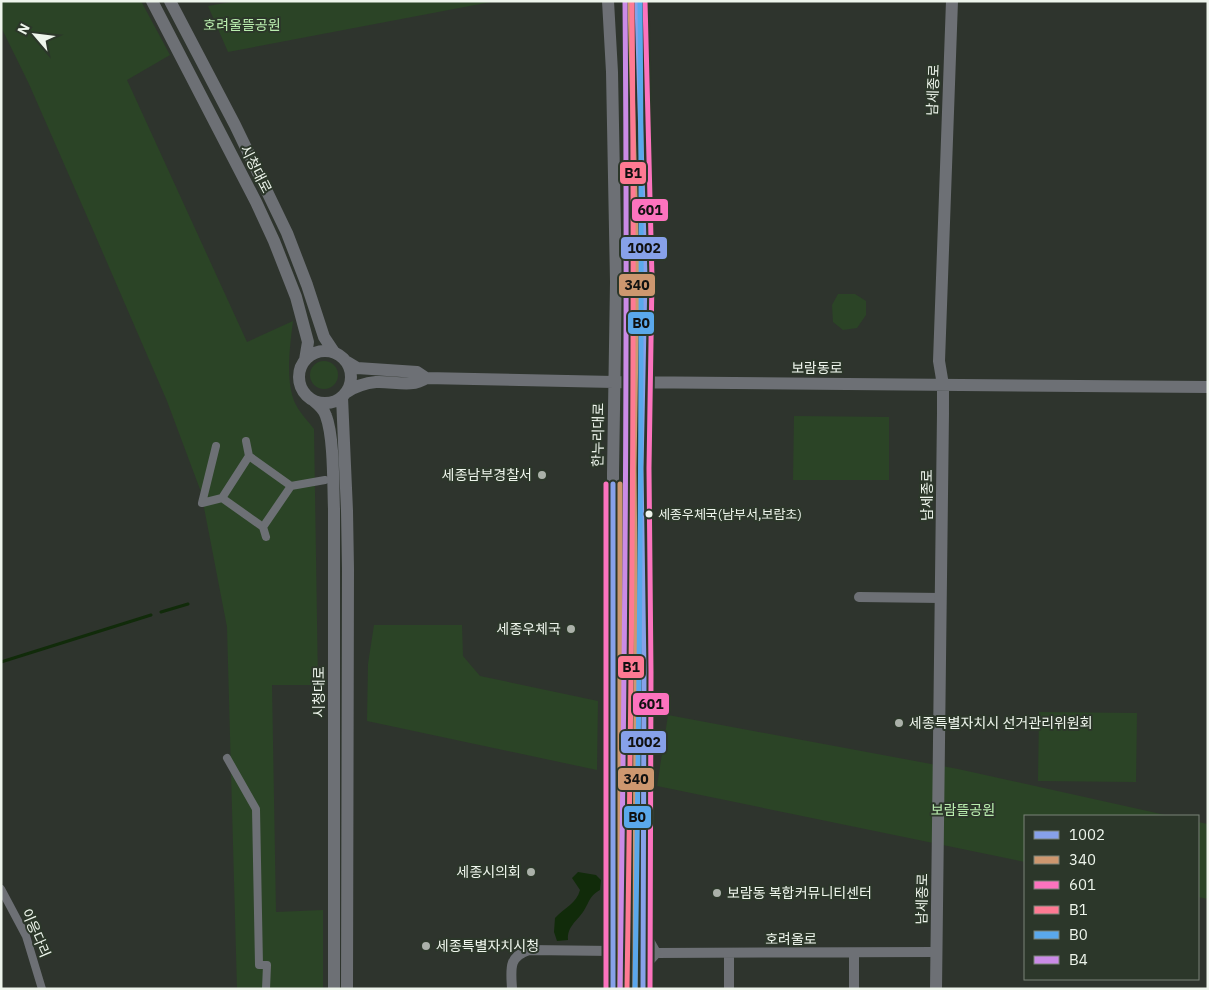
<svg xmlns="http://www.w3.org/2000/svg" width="1209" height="990" font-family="'IBM Plex Sans','Noto Sans KR',sans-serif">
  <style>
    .green { fill: #2b4426 }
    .water { fill: #112b0a }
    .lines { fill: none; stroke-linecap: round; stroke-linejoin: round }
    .stream { stroke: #112b0a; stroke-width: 3 }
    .pedestrian { stroke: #6d7075; stroke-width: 8 }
    .minor { stroke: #6d7075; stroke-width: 10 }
    .tertiary { stroke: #6d7075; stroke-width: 12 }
    .bus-1-casing { stroke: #2c372a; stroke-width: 9 }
    .bus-2-casing { stroke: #2c372a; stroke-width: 9 }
    .bus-3-casing { stroke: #2c372a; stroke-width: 9 }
    .bus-4-casing { stroke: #2c372a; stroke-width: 9 }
    .bus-5-casing { stroke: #2c372a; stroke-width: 9 }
    .bus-6-casing { stroke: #2c372a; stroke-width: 9 }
    .bus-1 { stroke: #87a1e9; stroke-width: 5 }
    .bus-2 { stroke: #cd976f; stroke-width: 5 }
    .bus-3 { stroke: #fc73be; stroke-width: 5 }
    .bus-4 { stroke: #fe7a93; stroke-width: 5 }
    .bus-5 { stroke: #5aa8eb; stroke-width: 5 }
    .bus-6 { stroke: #ca8be6; stroke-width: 5 }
    .poi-dot { fill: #abb1a9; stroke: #2c372a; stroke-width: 2 }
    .bus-dot { fill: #eef5ec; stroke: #2c372a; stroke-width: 2 }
    .labels { text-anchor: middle; stroke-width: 4; stroke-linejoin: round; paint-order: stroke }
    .bus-label { font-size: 13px; fill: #eef5ec; stroke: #2c372a; text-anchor: start }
    .park-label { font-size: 14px; fill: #baedaf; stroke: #2c372a }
    .street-label { font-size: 14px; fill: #eef5ec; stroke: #2c372a }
    .poi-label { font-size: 14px; fill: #eef5ec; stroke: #2c372a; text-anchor: end }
    .line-badge { stroke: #2c372a; stroke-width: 2 }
    .pale-badge-label { font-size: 14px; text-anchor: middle; font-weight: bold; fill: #111 }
  </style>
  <rect width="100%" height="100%" fill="#2e342d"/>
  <path class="green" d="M1,1H141L170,55L127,80L247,342L293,321C290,346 285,380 295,403C299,412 308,421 314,429L318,685H272L276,912L323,910V989H237L227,627L201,492L167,401L93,230L29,84L1,27Z
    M236,1H496L228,52L208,6Z
    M838,294H855L866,301V315L857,328L843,330L833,322L832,305Z
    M310 375a14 14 0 1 1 28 0a14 14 0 1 1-28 0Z
    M794,416L889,417V480H793Z
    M374,625H462L463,656L480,676L598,701L597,770L367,721L368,664Z
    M1039,712L1137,713L1136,782L1038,781Z
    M668,715L958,769L1170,816H1025V862L657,786Z
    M1198,822L1208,824V899L1198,897Z"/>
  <path class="water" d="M578,872L596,875L601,880L600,890C588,897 590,902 583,912C576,922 567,927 568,940L557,941L554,932L555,918C564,908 577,903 580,890L572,878Z"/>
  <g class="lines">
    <path class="stream" d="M161,612L188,604
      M1,662L151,615"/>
    <path class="pedestrian" d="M246,441L249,456
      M216,446L202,503L222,498L249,456L291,486L325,480
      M222,498L263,527L291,486
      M263,527L266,537
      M227,758L256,809L259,965H267L266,989
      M1,889L26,936L42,989"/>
    <path class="minor" d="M859,597L941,598
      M655,953L936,952
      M854,953V989
      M512,989C511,969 508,957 529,950L613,951
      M729,989V953"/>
    <path class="tertiary" d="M152,1L256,202L274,241L296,297L308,342L305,360
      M170,1L235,125L287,233L307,285L324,337L334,352
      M608,1L612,72L616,282L613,473V989
      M637,1L645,278L641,468L644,672L642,929L643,989
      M299 377a26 26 0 1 1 52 0a26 26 0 1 1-52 0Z
      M347,362L357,368L417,372L426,378
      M426,378L614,382L1208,387
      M347,392C356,386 365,383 376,382C393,381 412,388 426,378
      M342,397L347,511L348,569L347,989
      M314,401C319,405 324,409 326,416C334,437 333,485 334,509V989
      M643,932L655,953L646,963L645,970
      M936,989L943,413V385L939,361L952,1"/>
    <defs>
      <path id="bus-1" d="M637,1L645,278L641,468L644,672L643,989
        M613,484V989"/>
      <path id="bus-2" d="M630,1L637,278L634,468L636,672L635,989
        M620,484V989"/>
      <path id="bus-3" d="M645,1L652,278L649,468L651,672L650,989
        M606,484V989"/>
      <path id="bus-4" d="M627,989C632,660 635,330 632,1"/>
      <path id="bus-5" d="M635,989C640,660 643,330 640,1"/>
      <path id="bus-6" d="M620,989C625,660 628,330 625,1"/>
    </defs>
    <use href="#bus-1" class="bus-1-casing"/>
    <use href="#bus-2" class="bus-2-casing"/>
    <use href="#bus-3" class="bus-3-casing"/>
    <use href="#bus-4" class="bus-4-casing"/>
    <use href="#bus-5" class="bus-5-casing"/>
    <use href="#bus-6" class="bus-6-casing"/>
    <use href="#bus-1" class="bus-1"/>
    <use href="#bus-2" class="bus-2"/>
    <use href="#bus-3" class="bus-3"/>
    <use href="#bus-4" class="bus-4"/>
    <use href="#bus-5" class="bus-5"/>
    <use href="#bus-6" class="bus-6"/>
  </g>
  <g class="poi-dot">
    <circle cx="542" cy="475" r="5"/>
    <circle cx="571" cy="629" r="5"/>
    <circle cx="899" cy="723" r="5"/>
    <circle cx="531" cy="872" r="5"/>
    <circle cx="717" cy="893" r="5"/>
    <circle cx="426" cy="946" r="5"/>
  </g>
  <circle class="bus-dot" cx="649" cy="514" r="4.5"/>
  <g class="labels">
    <g class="bus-label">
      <text x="658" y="519">세종우체국(남부서,보람초)</text>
    </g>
    <g class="park-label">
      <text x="242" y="30">호려울뜰공원</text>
      <text x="963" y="815">보람뜰공원</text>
    </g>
    <g class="street-label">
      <text transform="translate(933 90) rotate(-88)" y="5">남세종로</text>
      <text transform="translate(256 169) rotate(63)" y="5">시청대로</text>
      <text x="817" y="373">보람동로</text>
      <text transform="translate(598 435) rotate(-89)" y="5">한누리대로</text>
      <text transform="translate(927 495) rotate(-90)" y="5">남세종로</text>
      <text transform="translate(319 692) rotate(-90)" y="5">시청대로</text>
      <text transform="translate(922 899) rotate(-89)" y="5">남세종로</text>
      <text transform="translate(36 933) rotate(67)" y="5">이응다리</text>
      <text x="791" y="944">호려울로</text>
    </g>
    <g class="poi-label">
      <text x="532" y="480">세종남부경찰서</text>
      <text x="561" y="634">세종우체국</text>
      <text x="909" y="728" text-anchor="start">세종특별자치시 선거관리위원회</text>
      <text x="521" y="877">세종시의회</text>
      <text x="727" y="898" text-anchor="start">보람동 복합커뮤니티센터</text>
      <text x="436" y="951" text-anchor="start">세종특별자치시청</text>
    </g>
  </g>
  <g class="line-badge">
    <rect x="619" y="161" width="28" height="24" rx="5" fill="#fe7a93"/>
    <rect x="631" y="198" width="38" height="24" rx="5" fill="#fc73be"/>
    <rect x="620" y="236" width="48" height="24" rx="5" fill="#87a1e9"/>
    <rect x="618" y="273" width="38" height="24" rx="5" fill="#cd976f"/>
    <rect x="627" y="311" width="28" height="24" rx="5" fill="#5aa8eb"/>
    <rect x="617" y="655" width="28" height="24" rx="5" fill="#fe7a93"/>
    <rect x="632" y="692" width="38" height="24" rx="5" fill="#fc73be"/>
    <rect x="620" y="730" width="47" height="24" rx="5" fill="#87a1e9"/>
    <rect x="617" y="767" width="38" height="24" rx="5" fill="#cd976f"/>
    <rect x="623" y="805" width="29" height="24" rx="5" fill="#5aa8eb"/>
  </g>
  <g class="pale-badge-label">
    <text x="633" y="178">B1</text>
    <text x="650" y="215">601</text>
    <text x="644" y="253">1002</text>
    <text x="637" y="290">340</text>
    <text x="641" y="328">B0</text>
    <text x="631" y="672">B1</text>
    <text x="651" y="709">601</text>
    <text x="644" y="747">1002</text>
    <text x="636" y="784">340</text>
    <text x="637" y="822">B0</text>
  </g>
  <rect width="1209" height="990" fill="none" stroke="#eef5ec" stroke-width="5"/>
  <rect x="1024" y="815" width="175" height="165" fill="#2c372a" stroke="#7a8378"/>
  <rect x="1034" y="831" width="25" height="8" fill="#87a1e9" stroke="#7a8378"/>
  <text x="1069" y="840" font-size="15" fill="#eef5ec">1002</text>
  <rect x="1034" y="856" width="25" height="8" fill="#cd976f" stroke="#7a8378"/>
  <text x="1069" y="865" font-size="15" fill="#eef5ec">340</text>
  <rect x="1034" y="881" width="25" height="8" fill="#fc73be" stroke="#7a8378"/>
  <text x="1069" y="890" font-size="15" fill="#eef5ec">601</text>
  <rect x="1034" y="906" width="25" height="8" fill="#fe7a93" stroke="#7a8378"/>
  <text x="1069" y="915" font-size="15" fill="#eef5ec">B1</text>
  <rect x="1034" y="931" width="25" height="8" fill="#5aa8eb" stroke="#7a8378"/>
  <text x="1069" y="940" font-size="15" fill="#eef5ec">B0</text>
  <rect x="1034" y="956" width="25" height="8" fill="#ca8be6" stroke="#7a8378"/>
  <text x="1069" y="965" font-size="15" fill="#eef5ec">B4</text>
  <g transform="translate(35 35) rotate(298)" stroke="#2c372a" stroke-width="4" paint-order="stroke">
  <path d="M0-4L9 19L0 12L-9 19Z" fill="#eef5ec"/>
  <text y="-8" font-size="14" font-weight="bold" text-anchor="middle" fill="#eef5ec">N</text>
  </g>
</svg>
